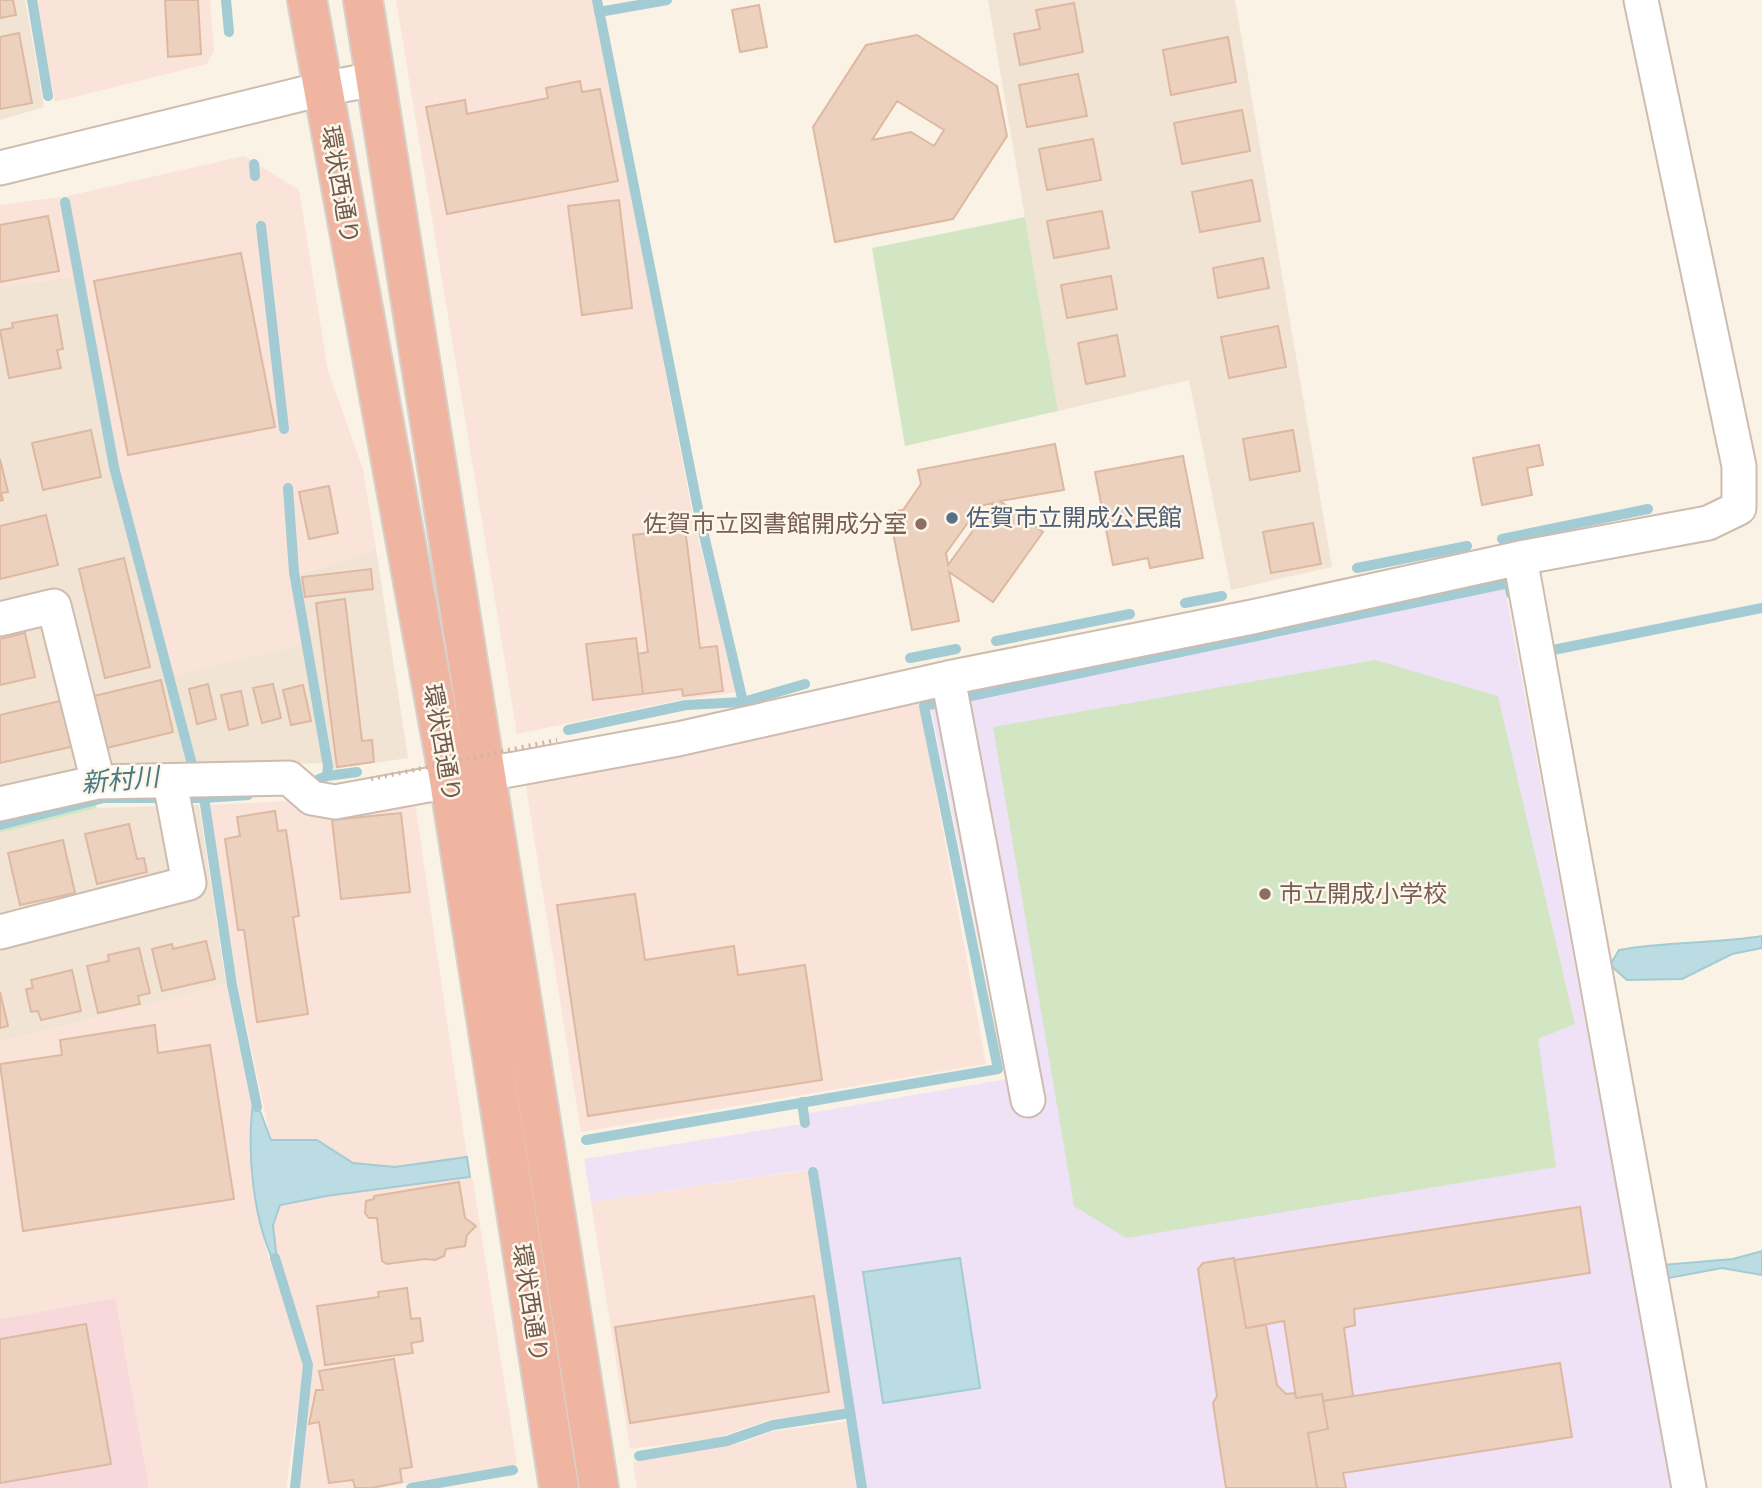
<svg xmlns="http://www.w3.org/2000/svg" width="1762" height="1488" font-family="'Space Grotesk','Noto Sans JP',sans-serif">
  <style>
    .residential { fill: #f1e4d4 }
    .commercial { fill: #fae3d9 }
    .education { fill: #efe2f6 }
    .medical { fill: #f7d9dc }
    .green { fill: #d2e6c4 }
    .water { fill: #bbdce2; stroke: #a2cbd3; stroke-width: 2 }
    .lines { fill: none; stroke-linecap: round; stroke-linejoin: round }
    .stream { stroke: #a2cbd3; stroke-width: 10 }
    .building { fill: #edd1bf; stroke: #deb8a1; stroke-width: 2; fill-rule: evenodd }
    .minor-casing { stroke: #cdbcaf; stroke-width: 37 }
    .highway-casing { stroke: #d7d1cd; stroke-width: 42 }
    .minor { stroke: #fff; stroke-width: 33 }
    .highway { stroke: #efb5a1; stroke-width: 38 }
    .path-bridge { stroke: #d2b4a2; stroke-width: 4.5; stroke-dasharray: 2 5; stroke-linecap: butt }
    .service-dot { fill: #5c6f8a; stroke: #fdf6eb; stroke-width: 2.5 }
    .education-dot { fill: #8d6e63; stroke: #fdf6eb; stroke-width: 2.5 }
    .labels { text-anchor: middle; stroke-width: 5; stroke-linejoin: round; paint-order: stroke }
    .street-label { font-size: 24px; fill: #71594c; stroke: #fdf6eb }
    .service-label { font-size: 24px; fill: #4e5e75; stroke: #fdf6eb; text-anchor: start }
    .education-label { font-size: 24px; fill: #785e54; stroke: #fdf6eb; text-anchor: end }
    .water-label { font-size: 26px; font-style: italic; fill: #487982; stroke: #fdf6eb }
  </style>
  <rect width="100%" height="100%" fill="#faf2e5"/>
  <path class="residential" d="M0,0H25L44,107L0,120Z
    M988,0H1235L1332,567L1231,590L1189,380L1058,411Z
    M76,277L112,470L187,767L0,796V286Z
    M376,549L408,758L333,769L298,575Z
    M303,644L325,763L195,767L172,676Z
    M199,805L226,984L0,1042V833L97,808Z"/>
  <path class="commercial" d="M36,0H210L214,51L207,64L55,102Z
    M396,0H594L694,522L737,692L679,700L517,734Z
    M244,156L299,190L328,371L363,469L376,549L298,575L303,644L172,676L117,463L68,196Z
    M60,197L76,277L0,286V205Z
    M919,702L986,1064L581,1132L524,774L675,755Z
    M414,797L467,1157L395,1167L353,1163L317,1140H271L238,986L209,805L289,801L317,813Z
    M226,984L252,1110L254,1191L265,1246L304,1366L286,1488H149L114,1298L0,1319V1042Z
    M808,1170L845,1409L772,1419L716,1438L630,1449L591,1202Z
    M469,1177L473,1180L517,1464L380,1488H299L313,1366L277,1261L273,1225L280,1205L326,1196Z
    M849,1421L859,1488H637L633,1462L741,1443L774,1431Z"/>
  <path class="education" d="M1505,589L1672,1488H867L817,1168L591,1202L584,1159L808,1123L809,1113L1007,1079L931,709Z"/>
  <path class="medical" d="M115,1298L149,1488H0V1319Z"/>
  <path class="green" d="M1025,217L1058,411L905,446L872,248Z
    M1375,660L1498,696L1575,1024L1538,1039L1556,1167L1126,1238L1074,1206L993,727Z
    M90,794L97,808L0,833V818Z"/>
  <path class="water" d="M1762,936V948L1732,954L1682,979L1627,980L1610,965L1619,950C1667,941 1715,944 1762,936Z
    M254,1095L271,1140H317L353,1163L395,1167L467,1157L470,1177L326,1196L280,1205L273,1225L278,1270C252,1222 246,1149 254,1095Z
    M1762,1251V1275L1722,1268L1669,1278L1661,1265L1733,1259Z
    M960,1258L980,1388L883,1403L863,1272Z"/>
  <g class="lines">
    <path class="stream" d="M32,0L48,96
      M226,0L229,32
      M599,12L667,0
      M254,164L255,176
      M65,202L114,467L195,776
      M261,226L284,429
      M288,488L294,572L328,766L327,776L305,785
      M1502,539L1648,509
      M1357,568L1467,546
      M1185,603L1222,596
      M996,641L1130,614
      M1553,650L1762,608
      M910,658L956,649
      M743,702L805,684
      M568,730L686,705L743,702L699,514L597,0
      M327,776L357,772
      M248,795L204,798L232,985L257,1107
      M0,825L104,798H204L201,791
      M802,1102L805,1123
      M586,1140L998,1069L924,706L1509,583L1511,594
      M813,1172L862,1488
      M275,1258L308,1365L295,1488
      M639,1456L727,1441L773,1425L850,1413
      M411,1488L513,1470"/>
  </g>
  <path class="building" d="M0,0H13L16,15L0,18Z
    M165,0H198L201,54L168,57Z
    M1074,3L1083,52L1020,65L1014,34L1040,29L1036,10Z
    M759,5L767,47L740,52L732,10Z
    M19,33L32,103L0,109V37Z
    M917,35L997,86L1007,136L953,219L835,242L813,127L866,45ZM897,101L944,130L934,146L911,132L872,140Z
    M1228,37L1236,82L1171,95L1163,50Z
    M1078,74L1087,116L1027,127L1019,85Z
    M580,81L582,92L600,89L618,181L447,214L426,107L465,100L467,114L548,98L546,88Z
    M1242,110L1250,151L1182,164L1174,123Z
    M1093,139L1101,180L1047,190L1039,149Z
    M1252,180L1260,221L1200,232L1192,192Z
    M619,200L632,308L582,315L568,206Z
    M1102,211L1109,248L1054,258L1047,221Z
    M48,216L59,271L0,282V225Z
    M241,253L275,427L128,455L94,281Z
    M1263,258L1269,288L1218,298L1213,268Z
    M1111,276L1117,309L1067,318L1061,285Z
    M57,315L63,349L57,350L61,368L9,378L0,330L13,328L12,323Z
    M1278,326L1286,367L1229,378L1221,337Z
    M1117,335L1125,376L1086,384L1078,343Z
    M91,430L101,477L43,490L32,443Z
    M1293,430L1300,471L1250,480L1243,439Z
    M1055,444L1064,490L1000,501L1043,532L993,602L949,572L959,621L912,630L889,512L903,510L921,484L918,470ZM993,503L948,565L946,553L980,506Z
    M1539,445L1543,465L1527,468L1532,495L1482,505L1473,458Z
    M1183,456L1203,558L1150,568L1148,558L1113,565L1095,472Z
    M0,459L8,492L1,493L3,500L0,501Z
    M329,486L338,533L309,539L299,492Z
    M46,515L58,565L0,579V526Z
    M671,519L673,530L685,528L700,648L717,646L723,691L683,696L682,689L643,694L638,654L648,652L633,535L650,533L649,522Z
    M1313,523L1321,564L1271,573L1263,532Z
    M124,558L150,667L105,678L79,569Z
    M371,569L373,589L305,597L302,577Z
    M345,599L362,741L372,740L374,762L337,767L316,603Z
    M25,633L35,677L0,685V639Z
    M636,638L643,694L593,700L586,644Z
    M161,680L173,732L107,748L94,696Z
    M208,684L216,719L197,724L189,689Z
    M273,684L281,718L262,723L253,688Z
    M303,685L311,721L291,725L283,690Z
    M241,691L248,725L229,730L221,695Z
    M64,700L75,746L0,763V715Z
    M275,811L278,831L286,830L299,916L293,917L308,1014L257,1022L244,930H238L225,839L240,836L237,817Z
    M401,813L410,892L341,899L332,820Z
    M129,824L137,859L144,858L147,872L97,884L85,834Z
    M63,840L75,893L20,905L8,853Z
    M635,894L645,960L734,946L738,975L805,965L822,1080L588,1116L557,905Z
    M206,941L215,979L162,991L152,949L172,944L173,949Z
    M139,948L150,993L138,996L140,1004L98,1013L87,966L109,961L108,955Z
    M72,970L81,1011L41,1020L38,1011L31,1012L26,989L33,988L31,980Z
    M0,992L8,1026L0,1028Z
    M155,1025L158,1053L210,1045L234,1199L23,1231L0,1064L62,1055L60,1040Z
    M459,1182L465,1218L476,1226L467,1235L465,1246L446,1249L444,1256L435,1260L425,1259L387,1264L382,1261L377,1218H369L365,1213L366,1201L374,1199V1196Z
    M1580,1207L1590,1273L1354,1309L1355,1325L1344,1328L1353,1396L1323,1401L1322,1394L1296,1398L1284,1321L1246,1328L1234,1260Z
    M1234,1258L1246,1328L1266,1325L1277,1385L1286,1394L1295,1393L1296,1398L1322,1394L1328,1429L1308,1433L1317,1488H1226L1213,1403L1217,1396L1198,1269L1203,1263Z
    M407,1288L411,1319L420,1318L423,1341L411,1343L413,1353L325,1365L317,1306L379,1297L378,1292Z
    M814,1296L829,1392L630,1423L615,1327Z
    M86,1324L111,1464L0,1483V1339Z
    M394,1359L412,1467L400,1469L402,1482L371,1488H355L353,1480L329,1483L319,1422L309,1424L316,1390H323L319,1371Z
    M1560,1363L1572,1437L1343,1473L1346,1488H1317L1308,1433L1328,1429L1323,1401Z"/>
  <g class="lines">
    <defs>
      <path id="minor" d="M0,168L322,89L375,79
        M1520,558L1689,1488
        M0,619L54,606L98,782
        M948,678L1028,1100
        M0,804L98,782L289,778L312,798L335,802L678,739L948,678L1252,617L1520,558L1708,523L1739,508V466L1641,0
        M0,932L189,883L170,782"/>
      <path id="highway" d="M307,0L449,780L559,1488
        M363,0L599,1488"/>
    </defs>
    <use href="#minor" class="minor-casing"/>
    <use href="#highway" class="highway-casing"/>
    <use href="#minor" class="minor"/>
    <use href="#highway" class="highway"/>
    <path class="path-bridge" d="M371,779L557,740"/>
  </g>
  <circle class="service-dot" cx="952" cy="518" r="7"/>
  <g class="education-dot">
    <circle cx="921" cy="524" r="7"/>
    <circle cx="1265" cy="894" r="7"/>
  </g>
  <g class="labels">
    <g class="street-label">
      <text transform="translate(340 185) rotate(80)" y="8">環状西通り</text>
      <text transform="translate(442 743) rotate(80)" y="8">環状西通り</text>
      <text transform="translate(530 1303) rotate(81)" y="8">環状西通り</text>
    </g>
    <g class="service-label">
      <text x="966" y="526">佐賀市立開成公民館</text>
    </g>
    <g class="education-label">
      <text x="907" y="532">佐賀市立図書館開成分室</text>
      <text x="1279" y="902" text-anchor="start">市立開成小学校</text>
    </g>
    <g class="water-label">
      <text transform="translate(120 780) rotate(-5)" y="9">新村川</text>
    </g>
  </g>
</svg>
